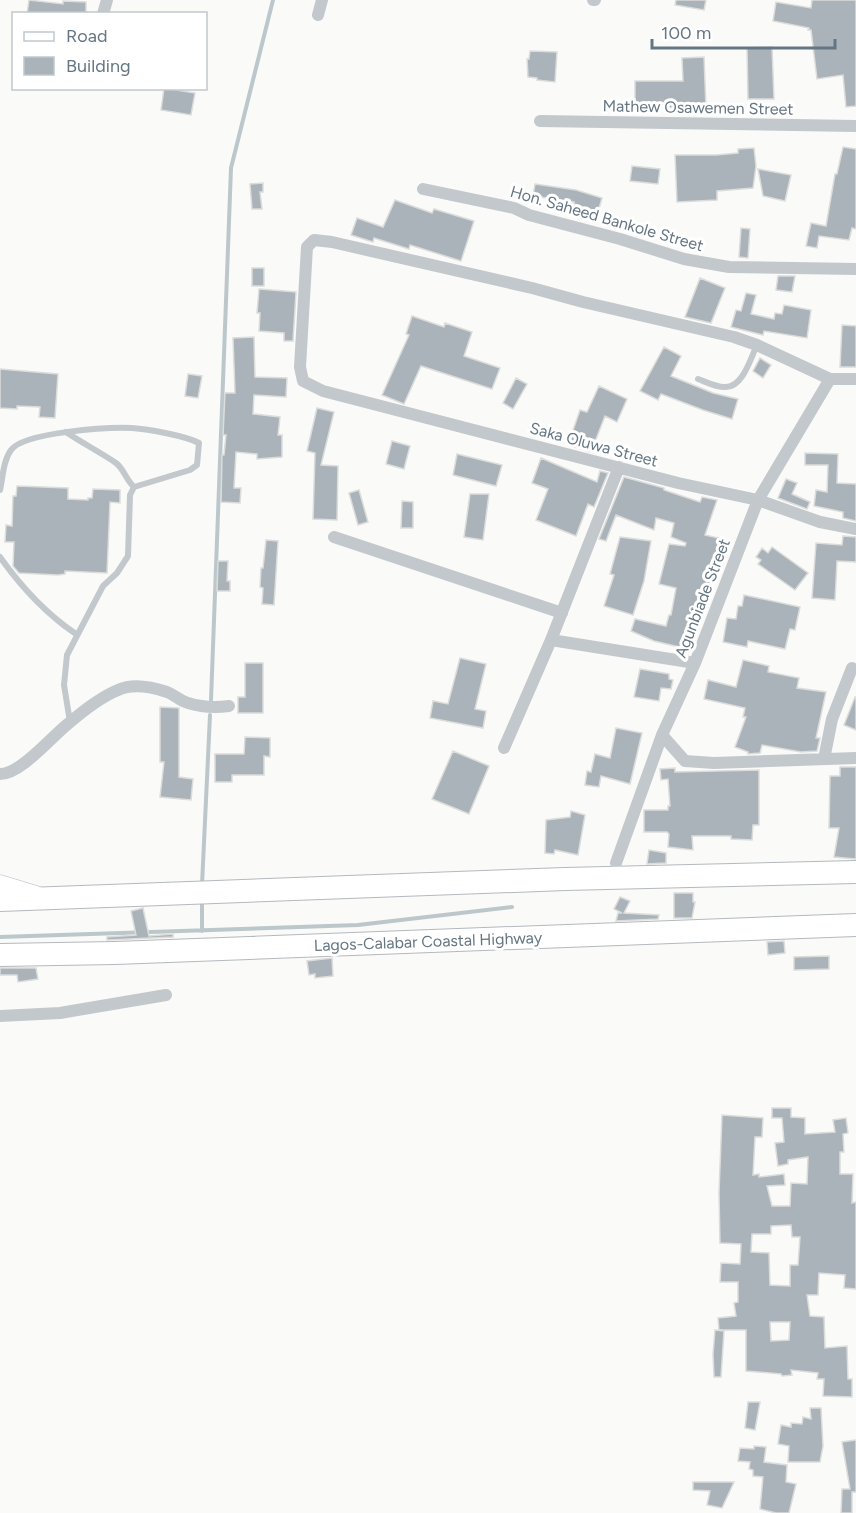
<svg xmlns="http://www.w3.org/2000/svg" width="856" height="1513" font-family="Figtree,sans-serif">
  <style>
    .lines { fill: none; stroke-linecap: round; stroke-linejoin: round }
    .stream { stroke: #bbc7cb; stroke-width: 4 }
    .building { fill: #aab3b9; stroke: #dcdcda; stroke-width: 1.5; fill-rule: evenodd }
    .primary-casing { stroke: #b5babe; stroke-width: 21 }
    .highway-casing { stroke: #b4b9bd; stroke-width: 24 }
    .lane { stroke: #c3c8cc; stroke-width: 6 }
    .street { stroke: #c3c8cc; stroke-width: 12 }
    .primary { stroke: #fff; stroke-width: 20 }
    .highway { stroke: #fff; stroke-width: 22 }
    .labels { text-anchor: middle; stroke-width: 6; stroke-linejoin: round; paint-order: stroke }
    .street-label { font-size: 16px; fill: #657683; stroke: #fff }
  </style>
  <rect width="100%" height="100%" fill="#fafaf8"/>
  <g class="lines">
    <path class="stream" d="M211,700L231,168L273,0
      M202,885L210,715
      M202,899V931
      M0,937L358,925L512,907"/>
  </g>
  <path class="building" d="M29,0L63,4V1L86,2V13L27,14Z
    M676,0H706L704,10L675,5Z
    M812,0H856V106L846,107L843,75L817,79L811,30H808L809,28L773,21L776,2L811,8Z
    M772,47L774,99H748L747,48Z
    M530,51L557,52L555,82L537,80V78L528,77L527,59H529Z
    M704,57L706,108H635V81H683L682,58Z
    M164,88L195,93L191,115L161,110Z
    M843,147L856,149V229L852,228L849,240L819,236L817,248L806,246L811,223L826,226L835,174H837Z
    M754,148L756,166L753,188L717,191V200L677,202L675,155H716L738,153V149Z
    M632,166L660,169L658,184L630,181Z
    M758,169L791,175L785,201L763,196Z
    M263,183V192H260L262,209H252L250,184Z
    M535,184L576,190L602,198L598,212L574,204V202L533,196Z
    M395,200L432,213L434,209L474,221L461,261L410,245L409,249L374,238L373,242L351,235L357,218L383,227Z
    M741,228L750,229L748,258L739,257Z
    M252,268H264V286H252Z
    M778,276H795L792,292L776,290Z
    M700,278L725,288L711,323L685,317Z
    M259,289L296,292L293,341H284V333L259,331L260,313H257Z
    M746,293L756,295L751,314L774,319L775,313L782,314L784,305L811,310L807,338L764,331L763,335L731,327L736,310L741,311Z
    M412,316L444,327L445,323L472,332L464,356L500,368L492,389L421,366L404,404L382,395L409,335L406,334Z
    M842,325L856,326V367H840Z
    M254,337L255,377L287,378L286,397L254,395L253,414L280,417L278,435H282V457L257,459V454L236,452L234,488H241L240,503L221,502L222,455H224L226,435H223L225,393H235L233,338Z
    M664,347L681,356L671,376L713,393L738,399L732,419L703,410L661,394L658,400L640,391Z
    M760,358L771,365L763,378L753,371Z
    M0,369L58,374L55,418L39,417L40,407L17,406V409L0,408Z
    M188,374L202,376L198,398L185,396Z
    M516,378L527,384L513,409L503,403Z
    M599,386L627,399L617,422L605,416L591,452L568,445L580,410L587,412Z
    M317,408L334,412L321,465L338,466L337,520L313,519L315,453L307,451Z
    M392,441L410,446L404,469L386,464Z
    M805,453L838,454L837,483L856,484V521L843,518V512L814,506L816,490L827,492L828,465H805Z
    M457,454L502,465L496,486L453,475Z
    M541,458L597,482L600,471L608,473L594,507L588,504L576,536L536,520L548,489L532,483Z
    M624,477L664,488V490L700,502L702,497L717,500L705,535L727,540L720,565L717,564L708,597L705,596L699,629L698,631L693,630L688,649L654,641L631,631L635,619L666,626L669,615H671L676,588L659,584L669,544L685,546L686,543L671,537L674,523L656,518L654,530L616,515L606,541L599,539Z
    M786,479L797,483L792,494L810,502L807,509L778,498Z
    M17,486L68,488V499L88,500V498H92L93,489L120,490V503L110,502L107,573L65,571V574L58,575L19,573L13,566L14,542H5L6,525L12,526L13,496H16Z
    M359,490L368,522L358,525L349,493Z
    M470,494H489L483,540L464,537Z
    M402,501L413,502V528H401Z
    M843,536L856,537V562L837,561L835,600L812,598L816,543L842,545Z
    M620,537L651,541L644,581L633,615L604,606L614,575L610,574Z
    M266,540L278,541L274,605L262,604L263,588L260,587L261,568H263Z
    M772,547L808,573L795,590L758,564L761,560L756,557L762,548L768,553Z
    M218,561H228L227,581H230V591H217Z
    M744,595L800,607L795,630L790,629L785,649L748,641L747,647L723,642L727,618L736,619L738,606H742Z
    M460,658L486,664L475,709L486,711L483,728L430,718L433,701L448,704Z
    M743,660L769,666L768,672L799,678L797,688L826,692L816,738H820L817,751L801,752L762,745L760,753L748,754V752L735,747L746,717H743L745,708L704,699L708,680L736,687Z
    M245,663H263V713H238V697H245Z
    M640,669L669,674V679L673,680L671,689L661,688L659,701L634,697Z
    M855,697H856V730L844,725Z
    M160,707L179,708V777L193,779L191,800L160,797L164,762H160Z
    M616,728L642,733L630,784L601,776L599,787L585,785L587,771L591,772L595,754L610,758Z
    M245,737L270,738V757L264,756V775H232V782H215V754H244Z
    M453,751L489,766L469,814L432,799Z
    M840,767H856V859L834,857L839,828H829L830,776H840Z
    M675,768V772L759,770V825H753L752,840L731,839V836H692L693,850L668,847L669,834L667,832H644V810H668V806H670L668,779L661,780L660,769Z
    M571,811L585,815L578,855L555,850L554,854L545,853L546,820L570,817Z
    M649,850L666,853V863L647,864Z
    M674,893H693V902H695L692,918H674Z
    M620,897L630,901L624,913L659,915L658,919L616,921L618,913H622L614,909Z
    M143,908L149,936L173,934V937L107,940V937L136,935L131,911Z
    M784,941L785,953L768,955L767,942Z
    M829,956V969L794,970V957Z
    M332,958L333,976L315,978V974L309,975L307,961Z
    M0,968H36L38,979L18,982L17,975H0Z
    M772,1108H791V1117L805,1118V1134L835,1132L833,1120L846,1118L848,1133L843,1134L844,1152H840V1174H853L852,1203L856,1202V1289L844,1288L845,1275L819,1273L818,1295H807L810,1316L824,1317L825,1348L847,1346L848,1379H852V1397L823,1396L824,1379H817L818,1373L791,1370L792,1375L782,1376L781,1374L746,1371V1330H719L718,1318L736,1316L734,1303L738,1302V1282H720L721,1263L740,1264L741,1244L720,1243L719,1193L722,1115L763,1118L762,1137H755L753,1175L759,1174V1177L784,1174L785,1185L767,1186L772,1206H790L791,1183L807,1184L808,1157L788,1160V1164L778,1166L775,1143L784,1142L782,1118H772ZM791,1225L792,1237H800L798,1265H790V1286L770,1285L769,1253L751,1252L752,1234H771V1226ZM770,1322H790L789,1340L771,1341Z
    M715,1330L724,1331L721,1377H714L713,1354Z
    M748,1402H760L755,1430L745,1428Z
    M810,1408H821L823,1446L820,1462H788L789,1446L778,1444L781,1425L791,1427V1423L802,1424L803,1417L811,1419Z
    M856,1440V1492H852V1513H841L842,1489H850L842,1442Z
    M754,1446L766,1447L764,1462L787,1465L786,1482L796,1484L789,1513H776L760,1509L763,1477L753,1476V1470L749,1469L750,1462L738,1461L740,1448L754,1449Z
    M693,1482H734L722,1508L707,1505L710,1491L693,1490Z"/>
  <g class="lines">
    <defs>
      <path id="primary" d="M0,885L36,896"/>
      <path id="highway" d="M0,900L565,879L856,872
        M0,955L115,953L856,925"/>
    </defs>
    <use href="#primary" class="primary-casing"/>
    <use href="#highway" class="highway-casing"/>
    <path class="lane" d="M698,379C706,382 718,388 726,387C743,387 751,357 757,345
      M66,432C82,443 100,452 116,463C124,469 126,480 134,487
      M0,490C3,477 3,461 11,450C24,432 109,427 132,428C148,429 186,436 199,443L197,465L190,470L134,487L130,495L128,556L117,573L103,586L67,655L64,685L70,722
      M0,557C22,588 45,613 76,634"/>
    <path class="street" d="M593,0H595
      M103,14L107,0
      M318,15L322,0
      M540,121L856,126
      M423,189L514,208L529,215L620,239L684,259L729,267L856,269
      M830,379L757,345L734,337L583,302L532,288L332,242L314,240L307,247L300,367L303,381L323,391L678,483L758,500L820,522L856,529
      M334,537L562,613
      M551,640L695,663
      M662,735L685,761L714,763L856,758
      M504,748L551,640L619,467
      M824,759L832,719L852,668
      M0,774C21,774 51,737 69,723C83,711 101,697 118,690C133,683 152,687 167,692C175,695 180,701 188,703C201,707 215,708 229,706
      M616,863L662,735L695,663L758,500L830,379H856
      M0,1016L60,1013L166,995"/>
    <use href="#primary" class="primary"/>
    <use href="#highway" class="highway"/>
  </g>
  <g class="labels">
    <g class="street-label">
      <text transform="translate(698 107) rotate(1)" y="6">Mathew Osawemen Street</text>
      <text transform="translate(607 218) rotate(16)" y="6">Hon. Saheed Bankole Street</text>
      <text transform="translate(594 444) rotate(15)" y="6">Saka Oluwa Street</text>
      <text transform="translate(702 598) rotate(-69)" y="6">Agunbiade Street</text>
      <text transform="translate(428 941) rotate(-2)" y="6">Lagos-Calabar Coastal Highway</text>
    </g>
  </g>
  <rect x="12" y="12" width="195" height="78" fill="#ffffff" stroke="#c1c8cd" stroke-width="1.5"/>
  <rect x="24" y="32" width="30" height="9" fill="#ffffff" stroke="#c1c8cd" stroke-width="1.5"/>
  <text x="66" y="42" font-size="18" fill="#657683">Road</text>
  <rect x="24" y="57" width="30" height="18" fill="#aab3b9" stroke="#c1c8cd" stroke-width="1.5"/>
  <text x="66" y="72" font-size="18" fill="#657683">Building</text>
  <path d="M652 39v9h183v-9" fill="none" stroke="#657683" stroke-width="3"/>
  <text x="661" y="39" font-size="18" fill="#657683" stroke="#ffffff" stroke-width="4.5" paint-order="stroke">100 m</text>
</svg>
